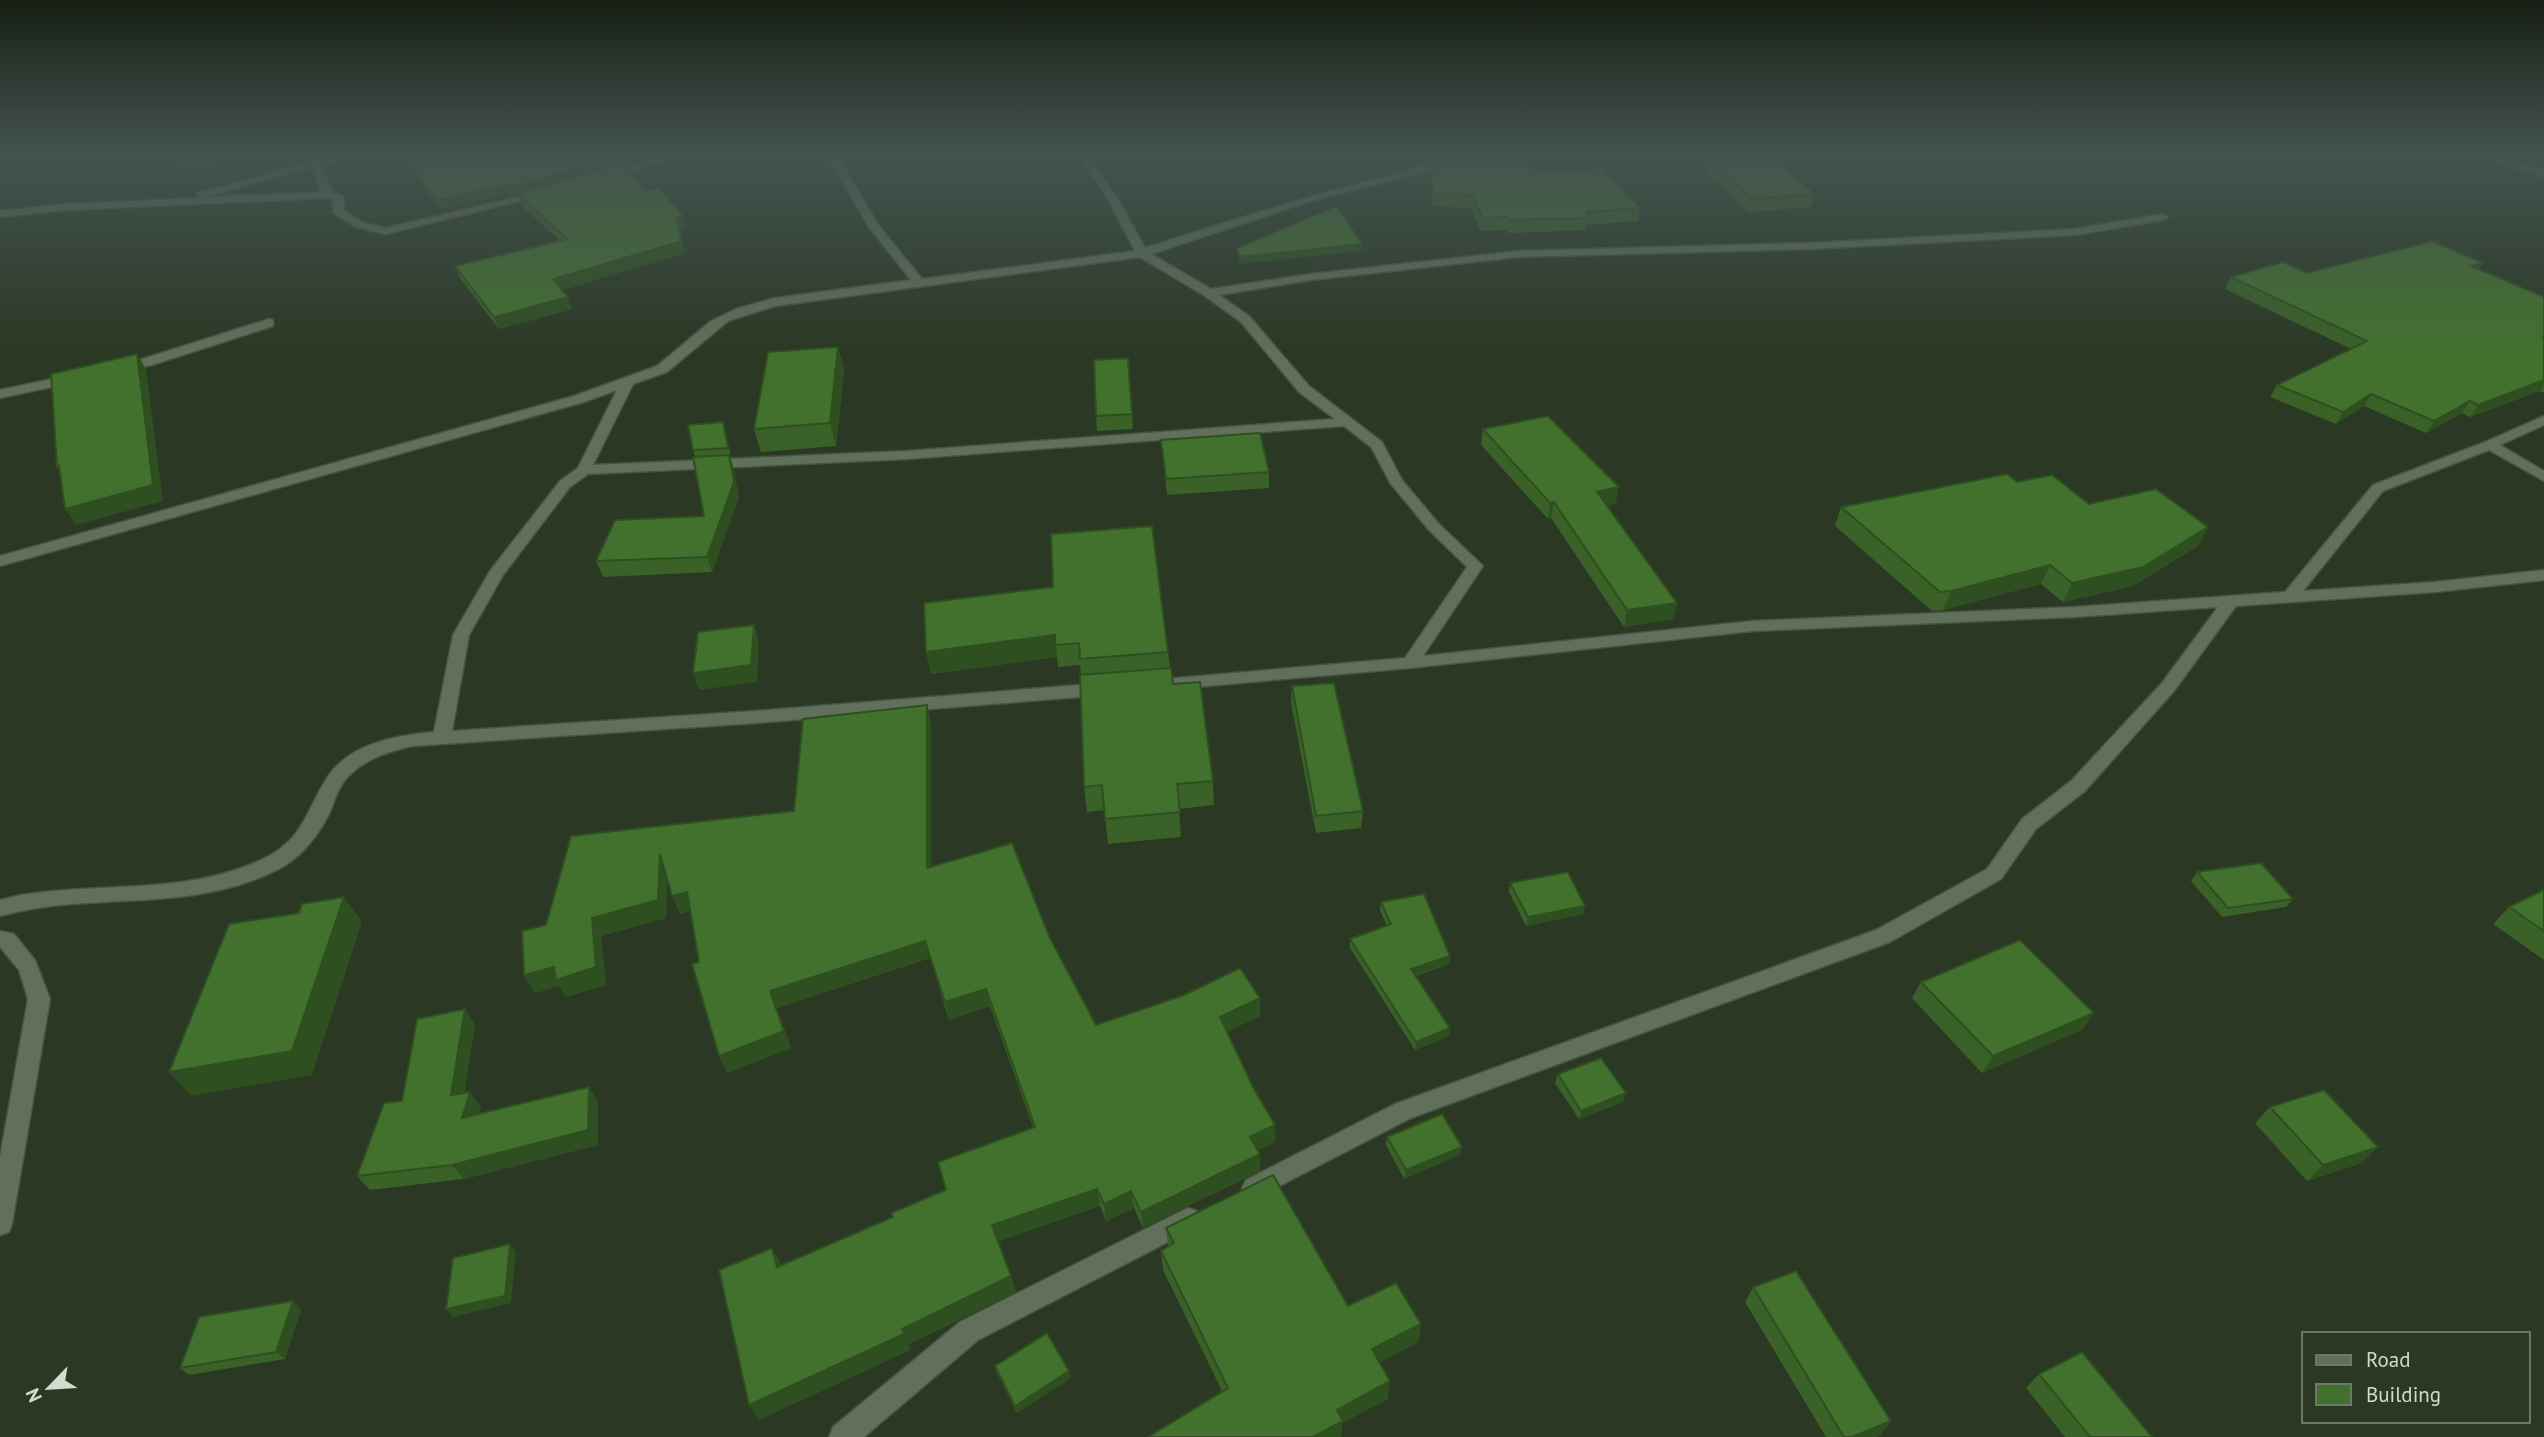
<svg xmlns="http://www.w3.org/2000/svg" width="2544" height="1437" font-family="'PT Sans',sans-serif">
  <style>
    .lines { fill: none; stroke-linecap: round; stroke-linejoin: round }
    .street-casing { stroke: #475443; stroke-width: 3 }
    .street { fill: #60705a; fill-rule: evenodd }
    .wall { fill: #396128 }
    .shaded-wall { fill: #2e4f20 }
    .building { fill: #42712e; stroke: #2e4f20; stroke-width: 2 }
  </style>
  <rect width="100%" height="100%" fill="#2a3824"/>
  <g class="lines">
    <defs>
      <path id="street" d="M338,154H353L322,165L332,192L344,196L343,210L364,223L386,228L544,191L549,194L386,234L356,227L333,213V199L328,198L67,210L0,217V211L67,204L200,198L197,195L198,193ZM312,167L322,192L205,197H206Z
        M667,154H681L612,178L603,176Z
        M826,154H836L879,226L922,279L1135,251L1108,199L1077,154H1087L1118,199L1145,248C1232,220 1318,193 1406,171C1424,166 1445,153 1461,154L1437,169L1311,201L1151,254L1211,289L1311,274L1519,251L1809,243L2075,229L2163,214L2168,217L2163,220L2075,235L1809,249L1519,257L1311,280L1219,295L1249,316L1309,386L1382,442L1402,480L1439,524L1483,566L1423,656L1753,621L2075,607L2285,592L2373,485L2485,442L2544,416V425L2500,445L2544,471V481L2489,450L2383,491L2303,591L2435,582L2544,570V580L2435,592L2236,606L2174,691L2085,791L2036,829L2001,879L1890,942L1411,1118L1254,1199L1246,1196L1242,1188L1246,1180L1395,1104L1876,930L1987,869L2022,819L2071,781L2162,683L2218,607L2075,617L1753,631L1410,668L1149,691L1140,685L1143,681L1405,658L1467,567L1429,530L1391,484L1371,447L1344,426L907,459L588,474L570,487L503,575L469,635L452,731L756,711L1104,683L1113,689L1104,695L756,723L412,746C387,752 358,761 343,783C337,791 334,802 330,812C318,836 301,858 277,870C186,915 92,890 0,916V900L21,895C101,882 186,895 261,860C306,839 305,810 329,775C351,743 399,735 434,732L453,635L490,571L560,481L578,468L617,390L584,402L0,566V556L574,396L657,366L711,321L736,309L775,298L911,280L869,227ZM1140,257L1205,296L1241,322L1299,392L1335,419L907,451L593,465L633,384L667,372L728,321L775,306Z
        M2473,154H2488L2544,171V177Z
        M269,319L273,320V326L152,365L120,372L114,368Z
        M75,374L81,378L80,381L0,398V390Z
        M0,931L14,934L35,960L50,999L12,1224L9,1232L0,1235V1157L28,999L19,970L0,947Z
        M1188,1208L1197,1211L1200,1219L1197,1227L978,1340L864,1437H829L833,1427L960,1322Z"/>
    </defs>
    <use href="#street" class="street-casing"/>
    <use href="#street" class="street"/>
  </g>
  <path class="wall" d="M463,155L617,156L619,164L645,191L686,227L679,229L685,253L562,290L572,309L499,329L460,278L455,266L560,241L522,206L518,195L513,196L510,194L441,209L410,168L406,159Z
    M1708,158L1815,194L1811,207L1748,212L1705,172Z
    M1432,161L1546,173L1640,208L1638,221L1586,225L1585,230L1508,233L1506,230L1481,231L1471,208L1431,206Z
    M2479,269L2544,297V393L2540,391L2470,417L2462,413L2426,433L2364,406L2336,424L2270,397L2277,385L2351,349L2225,289L2231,277L2307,273Z
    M838,347L844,369L836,446L761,452L754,429Z
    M1128,358L1133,429L1097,431L1096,416Z
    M725,429L739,497L712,572L603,577L596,561L704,516L695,456L693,450Z
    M1483,429L1616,503L1607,506L1673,619L1624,627L1551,518L1548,519L1481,445Z
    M1161,440L1269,472V488L1167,495Z
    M2017,482L2089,504L2208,527L2198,546L2133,586L2063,602L2041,584L1943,610L1932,611L1835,526L1841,507Z
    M924,603L1168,652L1170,668L1173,684L1213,781L1214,805L1179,809L1181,837L1108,844L1104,810L1087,812L1084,787L1081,675L1080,665L1058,667L1057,657L931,674L926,652Z
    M1292,686L1363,811L1361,828L1316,833L1291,703Z
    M931,723V867L1049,936L1096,1025L1260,1016L1226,1032L1275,1142L1258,1150L1260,1154V1171L1143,1228L1134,1208L1106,1221L1100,1206L998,1241L1011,1276L1016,1292L909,1344L910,1350L759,1420L749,1405L772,1248L781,1265L893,1217L946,1190L1033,1127L990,1006L949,1020L930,958L777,1008L791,1048L727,1073L699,962L690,911L680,914L667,881L666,918L601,936L606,985L566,997L559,986L535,993L524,975L546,925L794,811Z
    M2197,872L2293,899L2286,907L2222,917L2191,881Z
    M1510,883L1585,906L1583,914L1526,926L1509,892Z
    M2544,890V960L2493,924L2509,907Z
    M1381,902L1450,956L1449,964L1416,976L1450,1028L1449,1036L1415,1050L1350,948V939L1387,926L1380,911Z
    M1921,982L2082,1030L1982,1073L1912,998Z
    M475,1024L464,1093L481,1107L479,1114L598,1102V1145L464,1179L370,1190L357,1176L402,1101Z
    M1558,1074L1623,1102L1579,1119L1555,1083Z
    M2270,1107L2362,1163L2307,1181L2255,1123Z
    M1387,1137L1460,1155L1404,1179L1386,1145Z
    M1166,1228L1348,1306L1421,1324L1418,1342L1380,1362L1388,1399L1342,1423L1341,1437H1148L1222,1391L1163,1270L1161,1251L1168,1246Z
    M1753,1287L1891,1421L1880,1435L1876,1437H1826L1745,1302Z
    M301,1309L285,1359L189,1375L180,1368Z
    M995,1366L1071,1378L1017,1413L997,1373Z
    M2039,1374L2152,1437H2065L2026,1388Z"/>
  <path class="shaded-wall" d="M171,154H256L197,166L195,162L177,166Z
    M617,156L619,165L513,196L509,188Z
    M507,185L510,194L441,209L438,200Z
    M683,215L686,227L679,229L685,253L558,291L553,279L676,218Z
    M1362,244V251L1239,264V257Z
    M2483,263L2476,274L2471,266Z
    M568,297L572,309L499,329L494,317Z
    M838,347L844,369L836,446L830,423Z
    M137,354L146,369L163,501L76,525L65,509Z
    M2544,380V384L2540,391L2470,417L2478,405Z
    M2371,394L2364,406L2336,424L2343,412Z
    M2470,401L2462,413L2426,433L2434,421Z
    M729,455L734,470L739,497L712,572L707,557Z
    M1619,487L1616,503L1594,508L1597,492Z
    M1554,502L1551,518L1548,519L1550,503Z
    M2208,527L2198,546L2133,586L2063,602L2072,583Z
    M2050,565L2041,584L1943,610L1951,591Z
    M1677,603L1673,619L1624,627L1627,610Z
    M754,625L759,642L757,682L699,690L693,673Z
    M1055,635L1057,657L931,674L926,652Z
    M927,705L931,723V886L927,868Z
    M660,854L668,872L666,918L601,936L606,985L566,997L559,986L535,993L524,975L592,918Z
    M687,892L694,910L680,914L672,896Z
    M344,897L362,922L312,1075L191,1096L169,1072Z
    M1585,906L1583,914L1526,926L1528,917Z
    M925,941L930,958L777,1008L791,1048L727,1073L719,1056L770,991Z
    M1450,956L1449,964L1410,977L1411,969Z
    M986,989L990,1006L949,1020L945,1002Z
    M1260,998V1016L1220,1034V1017Z
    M465,1009L475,1024L462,1110L451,1095Z
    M2094,1013L2082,1030L1982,1073L1993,1056Z
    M1450,1028L1449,1036L1415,1050L1416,1042Z
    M589,1087L598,1102V1145L464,1179L452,1165Z
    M470,1092L481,1107L473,1133L462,1118Z
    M1626,1093L1623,1102L1579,1119L1581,1111Z
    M1275,1125V1142L1251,1154L1250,1137Z
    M1462,1147L1460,1155L1404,1179L1406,1170Z
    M2378,1147L2362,1163L2307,1181L2323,1165Z
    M1260,1154V1171L1143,1228L1141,1212Z
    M1097,1189L1100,1206L997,1242L992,1225Z
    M1131,1191L1134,1208L1106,1221L1104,1204Z
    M510,1244L516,1252L511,1303L453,1317L446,1309Z
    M772,1248L781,1264L785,1283L777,1267Z
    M1011,1276L1016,1292L909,1344L910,1350L759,1420L749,1405Z
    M293,1301L301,1309L285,1359L276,1352Z
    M1421,1324L1418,1342L1370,1367L1372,1349Z
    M1069,1371L1071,1378L1017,1413L1015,1406Z
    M1390,1381L1388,1399L1342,1423L1341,1437H1313L1337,1410Z
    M1891,1421L1880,1435L1876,1437H1852Z"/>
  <path class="building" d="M432,154H462L463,155L467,154H615L617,156L509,188L507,185L438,200L406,159Z
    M1449,154H1495L1546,173L1602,169L1640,208L1587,212V218L1509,220L1508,217L1482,218L1472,195L1432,193V161Z
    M1769,154L1815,194L1751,199L1708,158Z
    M623,162L645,191L659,188L683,215L676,218L682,241L553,279L568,297L494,317L455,266L567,239L518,194Z
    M1337,206L1362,244L1239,257L1237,248Z
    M2432,241L2483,263L2471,266L2544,297V338H2543L2544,339V380L2478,405L2470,401L2434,421L2371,394L2343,412L2277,385L2367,341L2231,277L2283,262L2307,273Z
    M838,347L830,423L754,429L768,352Z
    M137,354L153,485L65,509L59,466L57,467L51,374Z
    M1128,358L1132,414L1096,416L1094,360Z
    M1548,416L1619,487L1597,492L1677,603L1627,610L1554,502L1550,503L1483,429Z
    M723,422L728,448L693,450L688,425Z
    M1260,433L1269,472L1166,479L1161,440Z
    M729,455L734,482L707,557L596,561L615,520L704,516L693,457Z
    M2007,474L2017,482L2052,475L2089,504L2156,489L2208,527L2143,567L2072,583L2050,565L1951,591L1940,592L1841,507Z
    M1152,526L1168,652L1080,659L1079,643L1055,645V635L926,652L924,603L1053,587L1051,534Z
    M754,625L751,665L693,673L698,632Z
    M1171,668L1173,684L1200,682L1213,781L1177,784L1180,812L1105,819L1102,785L1084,787L1080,675Z
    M1334,683L1363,811L1316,816L1292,686Z
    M927,705V868L1012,843L1049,936L1096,1025L1184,995L1240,968L1260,998L1220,1017L1254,1089L1275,1125L1250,1137L1260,1154L1141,1212L1131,1191L1104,1204L1097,1189L992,1225L1011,1276L902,1329L904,1334L749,1405L719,1270L772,1248L777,1267L893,1217L891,1213L946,1190L938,1162L1035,1127L986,989L945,1002L925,941L770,991L784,1031L719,1056L692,964L699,962L687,892L672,896L660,854L658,900L592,918L596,967L556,980L554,967L524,975L522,931L546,925L571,836L794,811L803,719Z
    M2261,863L2293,899L2228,908L2197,872Z
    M1568,872L1585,906L1528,917L1510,883Z
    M2544,890V931L2509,907Z
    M1424,894L1450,956L1411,969L1450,1028L1416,1042L1350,939L1391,924L1381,902Z
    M344,897L292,1051L169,1072L229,924L299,913L302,904Z
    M2020,940L2094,1013L1993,1056L1921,982Z
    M465,1009L451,1095L470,1092L462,1118L589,1087L588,1130L452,1165L357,1176L384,1103L402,1101L417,1019Z
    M1601,1058L1626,1093L1581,1111L1558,1074Z
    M2324,1090L2378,1147L2323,1165L2270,1107Z
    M1442,1114L1462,1147L1406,1170L1387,1137Z
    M1273,1175L1348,1306L1396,1283L1421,1324L1372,1349L1390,1381L1337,1410L1343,1421L1313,1437H1148L1228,1388L1161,1251L1174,1243L1166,1228Z
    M510,1244L505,1296L446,1309L453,1258Z
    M1796,1271L1891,1421L1852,1437H1844L1753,1287Z
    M293,1301L276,1352L180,1368L199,1317Z
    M1047,1333L1069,1371L1015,1406L995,1366Z
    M2082,1352L2152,1437H2090L2039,1374Z"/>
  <linearGradient id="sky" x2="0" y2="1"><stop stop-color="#171f14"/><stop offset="0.43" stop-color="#445350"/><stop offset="1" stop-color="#445350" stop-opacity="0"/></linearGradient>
  <rect width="2544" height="355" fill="url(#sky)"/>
  <rect x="2302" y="1332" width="228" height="91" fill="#2a3824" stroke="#6d7968" stroke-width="2"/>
  <rect x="2316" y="1355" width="35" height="10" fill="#60705a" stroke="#6d7968" stroke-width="2"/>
  <text x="2366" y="1367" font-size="21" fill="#d1dbce">Road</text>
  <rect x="2316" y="1384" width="35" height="21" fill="#42712e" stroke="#6d7968" stroke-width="2"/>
  <text x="2366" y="1402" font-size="21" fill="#d1dbce">Building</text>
  <g transform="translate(49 1388) rotate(245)" stroke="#2a3824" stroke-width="5" paint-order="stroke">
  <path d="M0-5L12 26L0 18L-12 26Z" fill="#d1dbce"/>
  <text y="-10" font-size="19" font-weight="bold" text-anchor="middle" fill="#d1dbce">N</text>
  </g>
</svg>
